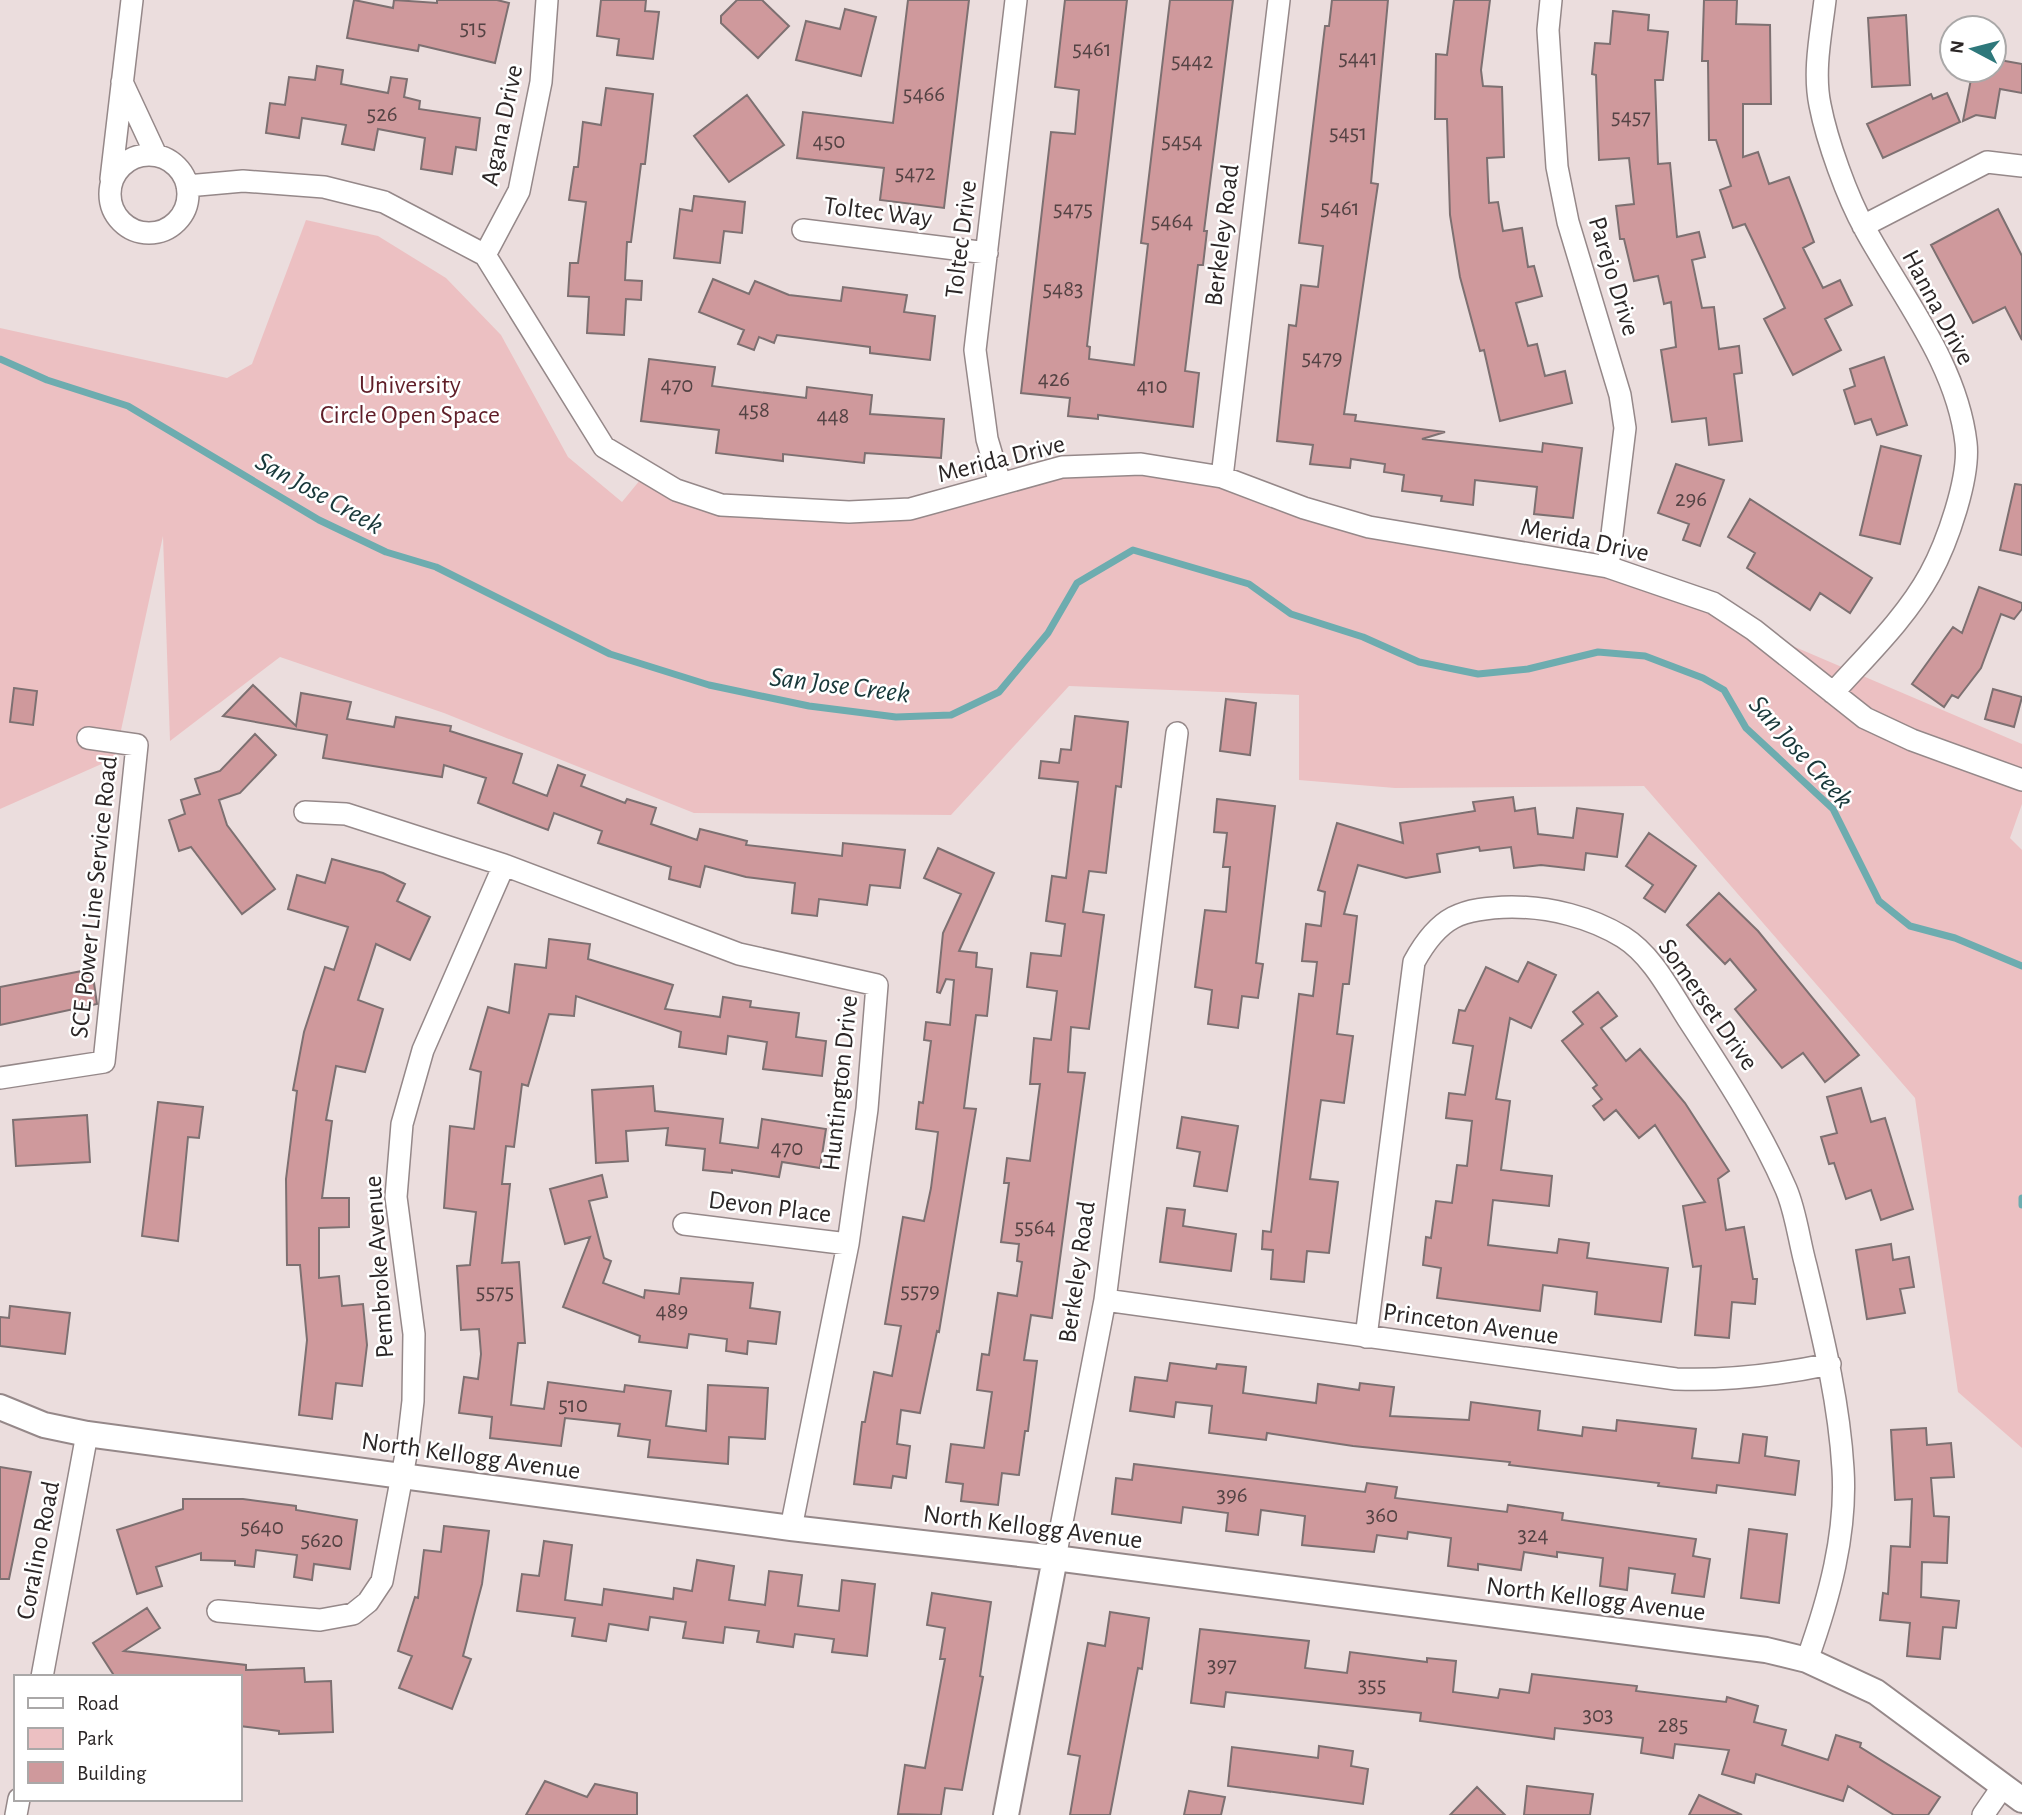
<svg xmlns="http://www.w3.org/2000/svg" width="2022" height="1815" font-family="'Alegreya Sans',sans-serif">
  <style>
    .green { fill: #ecc0c2 }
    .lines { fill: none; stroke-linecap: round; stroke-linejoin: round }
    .stream { stroke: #6dacaf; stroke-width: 7 }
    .building { fill: #cf999c; stroke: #7d7071; stroke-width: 2 }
    .minor-casing { stroke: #958889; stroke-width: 24 }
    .tertiary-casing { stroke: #958889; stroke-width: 28 }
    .minor { stroke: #fff; stroke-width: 21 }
    .tertiary { stroke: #fff; stroke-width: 24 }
    .labels { text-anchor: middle; stroke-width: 5; stroke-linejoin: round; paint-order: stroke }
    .number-label { font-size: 23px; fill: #544344 }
    .street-label { font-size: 26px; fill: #2b2626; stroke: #fff }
    .park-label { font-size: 26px; fill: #5f1e28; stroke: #fff }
    .water-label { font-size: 28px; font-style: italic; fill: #18383a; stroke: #fff }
  </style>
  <rect width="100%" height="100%" fill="#ebdddd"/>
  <path class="green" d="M306,220L378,236L446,278L501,335L568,457L622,502L645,474L676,490L848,512L1000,483L1141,464L1304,508L1608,567L2022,744V804L2010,838L2022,850V1448L1958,1392L1915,1098L1644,786L1395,788L1299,780V695L1069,686L951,815L694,813L444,713L280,657L170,741L163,536L115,758L0,809V328L227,378L252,364Z"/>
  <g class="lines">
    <path class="stream" d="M0,359L47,380L128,406L319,520L386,552L436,567L610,654L709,685L809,706L896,717L951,715L999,692L1048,633L1077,583L1133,550L1249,584L1291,614L1363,637L1419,662L1478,674L1528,669L1598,652L1645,656L1703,678L1724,690L1746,728L1833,809L1879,901L1910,926L1955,938L2022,966
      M2022,1198V1205"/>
  </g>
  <path class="building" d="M354,0L393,8L394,0L437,3V0H497L509,3L495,63L419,45L418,51L347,38Z
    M601,0H646L645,11L659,12L653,59L617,55L619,39L597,36Z
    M737,0H762L789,26L758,58L721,23V16Z
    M908,0H969L944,208L880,200L884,168L797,158L803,112L893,123Z
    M1065,0H1127L1087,346L1090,347L1089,359L1134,365L1148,244L1141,243L1170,0H1233L1204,231H1207L1203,265H1198L1185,371L1199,373L1193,427L1098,415V419L1068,416L1070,398L1021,393L1051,132L1075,134L1079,90L1055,87Z
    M1332,0H1388L1371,183L1378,184L1344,414L1356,415L1355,421L1445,432L1422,439L1542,452L1543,443L1582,448L1573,518L1534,514L1537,487L1475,480L1473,505L1441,501L1442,496L1402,491L1404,475L1384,472L1385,464L1351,459L1350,468L1310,464L1313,445L1277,441L1289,325L1296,326L1301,285L1318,287L1323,246L1299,243L1325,26H1329Z
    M1454,0H1490L1481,70L1483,86L1502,87L1504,157L1487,158L1489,203L1498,202L1503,231L1522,228L1528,267L1534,266L1542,296L1516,303L1528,346L1537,344L1545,376L1565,371L1572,403L1500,421L1484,350L1480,351L1460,277L1450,215L1447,119H1435L1436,54L1447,55Z
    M1704,0H1737L1736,24L1770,25L1771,104H1743V157L1758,152L1769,184L1789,177L1814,242L1803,248L1823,288L1840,280L1852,305L1825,319L1841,350L1793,375L1764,319L1785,308L1745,224L1733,228L1720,190L1731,186L1716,140H1709L1708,61H1702Z
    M845,9L876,17L861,76L796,60L806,21L840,29Z
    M1613,11L1649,15L1648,30L1668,32L1663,80H1655L1658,164L1670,163L1677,237L1699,232L1705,257L1692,260L1702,308L1714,307L1719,349L1739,346L1742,373L1734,374L1742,441L1709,445L1706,418L1672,422L1661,350L1676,347L1671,302L1664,304L1658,276L1634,281L1624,239H1620L1616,206L1634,204L1629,158L1599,160L1596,75L1592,74L1595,43L1610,44Z
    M1906,15L1910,85L1872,87L1868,18Z
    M1994,59L2022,64V93L2000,89L1995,118L1976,115L1963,121L1972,74L1982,76L1983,70H1994Z
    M317,66L343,70L341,84L388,93L391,77L407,79L404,97L420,101L419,109L480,118L476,150L456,147L452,174L421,169L425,138L378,129L374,150L342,144L346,125L302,118L299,138L266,133L270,103L285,105L289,77L315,80Z
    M606,88L653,94L645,164H641L631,242H627L625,280L642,281L641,300L626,299L624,335L587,333L589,297L568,296L570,263H578L586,202L569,200L574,167H578L583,122L601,125Z
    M1947,93L1960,122L1883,158L1867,124L1931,94L1933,99Z
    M747,95L784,145L729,182L694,136Z
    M694,196L745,202L742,233L724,231L720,263L674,258L680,209L692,211Z
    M1998,209L2022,256V340L2005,307L1973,323L1931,245Z
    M713,279L749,294L755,281L789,295L841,301L843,287L907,295L904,312L935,316L930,360L870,353V347L777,335L774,343L759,337L754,350L738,344L744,330L699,312Z
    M1884,357L1907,425L1877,435L1871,419L1855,424L1844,390L1855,386L1850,369Z
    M649,359L715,367L712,386L806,398L807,387L872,395L870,414L944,419L941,458L865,453L864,463L783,454V461L716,453L719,430L641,421Z
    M1881,446L1921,456L1900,544L1860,535Z
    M1676,464L1724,480L1700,546L1683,540L1689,524L1658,513Z
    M2015,484L2022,485V555L2000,550Z
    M1750,499L1872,578L1850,613L1820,593L1810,610L1747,568L1755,553L1728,537Z
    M1979,587L2022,603V609L2014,619L2001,614L1981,668L1958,698L1952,695L1944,707L1912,684L1953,627L1962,633Z
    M253,685L296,726L301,693L351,702L347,719L394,727L396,717L451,726L450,731L522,754L513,783L547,796L558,765L585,775L581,786L625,803L627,799L656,808L651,824L697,840L700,829L747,841L746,845L842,856L843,843L905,850L900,888L870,885L867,905L819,899L817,916L792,913L795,883L746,877L705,866L700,887L669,879L671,867L598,843L602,831L554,813L548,830L478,803L486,778L444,765L442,777L323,758L327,735L223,716Z
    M14,688L37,691L33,725L10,722Z
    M1993,689L2022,697L2014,727L1985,719Z
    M1226,699L1256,703L1250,755L1220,751Z
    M1075,716L1128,722L1121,787L1116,786L1106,873L1089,871L1083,912L1104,915L1089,1029L1071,1027L1068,1072L1085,1073L1052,1318L1031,1315L1024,1360L1037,1361L1028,1431H1025L1019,1475L1002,1473L998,1505L961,1501L963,1484L946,1482L951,1444L984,1448L992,1392L977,1390L982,1354L989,1355L998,1293L1017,1296L1022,1262L1017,1261L1019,1244L1001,1242L1009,1183H1004L1007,1158L1030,1161L1040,1084H1030L1034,1038L1051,1040L1057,991L1027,987L1031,953L1061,956L1065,924L1046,921L1052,876L1066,878L1078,782L1039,778L1041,761L1059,763L1061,749L1071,750Z
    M255,734L276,755L240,793L219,800L227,825L275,889L242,914L191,847L179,851L169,820L185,814L181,800L200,794L195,779L220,771Z
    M1513,797L1515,811L1535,808L1538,834L1573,838L1577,808L1623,814L1617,857L1586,853L1584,870L1541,865L1514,868L1511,847L1480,851L1479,847L1437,854L1440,872L1406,878L1358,865L1344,914L1357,916L1349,984H1343L1337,1034L1353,1036L1344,1103L1321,1100L1310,1179L1338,1182L1329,1253L1307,1251L1304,1282L1271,1279L1273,1250L1262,1249L1263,1231L1271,1232L1299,994L1313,996L1317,962L1302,961L1306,924L1321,926L1325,892L1318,890L1337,823L1403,843L1400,823L1475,811L1473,802Z
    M1217,799L1275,806L1256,963L1263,964L1258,998L1242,996L1238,1028L1208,1024L1212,990L1195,987L1205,910L1226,912L1230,867H1223L1227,833L1214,832Z
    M1649,833L1696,866L1665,912L1644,898L1653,885L1626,866Z
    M938,848L994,873L959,951L977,953L976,967L992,969L987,1016L976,1015L964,1108L976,1109L939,1332L937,1331L920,1413L901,1410L897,1444L910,1446L906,1478L893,1476L891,1488L854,1484L862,1422H865L874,1372L892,1376L901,1326L885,1324L903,1217L924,1221L931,1188L938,1132L916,1129L919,1102L923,1103L931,1041L924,1040L926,1022L950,1025L954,980L946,979L940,993L937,992L943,933L961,894L924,878Z
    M332,859L383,873L405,884L397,901L430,917L410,960L376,944L358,1000L383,1009L365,1072L336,1066L326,1120L332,1121L322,1198H349V1227L319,1228V1278L339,1276L342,1306L363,1304L367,1345L362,1386L336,1383L332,1419L299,1415L307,1340L300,1265H287L286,1179L297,1091L293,1090L304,1032L325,967L334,970L348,927L288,909L297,875L325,883Z
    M1719,893L1758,931L1859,1055L1825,1082L1803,1053L1782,1068L1735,1009L1756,990L1730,959L1725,964L1687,925Z
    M549,939L590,944L588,959L673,985L665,1009L720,1017L723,997L751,1001L750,1007L799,1013L796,1037L826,1041L822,1076L763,1069L767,1042L728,1036L726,1054L679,1047L681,1032L576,996L574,1016L549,1014L528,1086L522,1084L514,1147L506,1146L502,1184H510L502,1263L519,1262L525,1343H518L511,1405L544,1409L548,1382L624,1392L625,1385L671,1391L666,1426L706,1431L708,1385L768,1388L765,1439L729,1437L728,1464L648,1457L650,1440L618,1436L620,1424L565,1418L561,1446L490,1438L492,1417L459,1413L464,1377L478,1379L481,1354L479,1329L461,1330L457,1266L470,1265L476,1212L444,1208L450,1126L474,1129L481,1072L470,1069L488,1007L509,1013L515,964L546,968Z
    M1528,962L1556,975L1531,1028L1510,1018L1496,1099L1510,1101L1501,1170L1552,1176L1549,1206L1493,1200L1488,1245L1557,1253L1559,1239L1589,1243L1587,1258L1668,1268L1661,1322L1595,1314L1597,1292L1543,1285L1540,1311L1437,1298L1441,1268L1423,1265L1426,1237L1431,1238L1436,1201L1452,1203L1457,1165L1467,1166L1472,1121L1446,1118L1449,1093L1465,1095L1473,1046L1453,1043L1459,1010L1465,1011L1486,967L1518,982Z
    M92,969L97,1004L0,1025V987Z
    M1598,992L1617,1016L1601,1028L1626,1061L1640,1049L1685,1103L1729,1171L1718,1179L1726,1230L1744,1227L1753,1279H1757L1755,1304L1732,1302L1729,1338L1695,1335L1701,1266L1693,1267L1683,1206L1705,1202L1655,1125L1639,1138L1616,1110L1604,1120L1593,1106L1602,1099L1593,1088L1597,1085L1562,1041L1583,1024L1573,1012Z
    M653,1086L655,1111L723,1119L720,1143L758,1148L762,1119L826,1129L820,1168L782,1162L779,1177L732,1170V1173L703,1170L705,1149L666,1145L668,1128L626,1131L628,1161L596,1163L592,1090Z
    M1861,1088L1871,1122L1885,1118L1913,1209L1881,1220L1871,1190L1846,1199L1834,1163L1829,1164L1821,1137L1837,1133L1827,1097Z
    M158,1102L203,1107L199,1138L188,1137L178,1241L142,1236Z
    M87,1115L90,1162L16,1166L13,1120Z
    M1182,1117L1238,1126L1227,1191L1194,1186L1200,1152L1177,1148Z
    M602,1175L607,1197L589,1201L604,1258L611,1261L603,1283L644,1298L645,1290L679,1294L681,1278L753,1283L750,1308L780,1312L776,1344L748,1341L747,1354L726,1351L727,1339L689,1334L687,1348L639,1342L640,1336L563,1307L590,1237L565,1244L550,1189Z
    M1167,1208L1185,1210L1183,1226L1236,1234L1231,1271L1160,1262Z
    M1891,1244L1893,1260L1909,1257L1914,1287L1900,1289L1905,1313L1867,1319L1856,1250Z
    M10,1306L70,1313L65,1354L0,1346V1317L9,1318Z
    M1170,1363L1216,1369L1217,1364L1246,1367L1243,1393L1316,1403L1318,1384L1359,1390L1360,1383L1394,1387L1390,1416L1469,1420L1471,1402L1540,1411L1538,1430L1582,1436L1583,1427L1616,1431L1617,1420L1696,1429L1692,1458L1739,1463L1743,1434L1767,1437L1765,1456L1799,1461L1795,1495L1717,1485L1716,1493L1658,1486L1659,1483L1509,1465L1510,1462L1353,1446L1267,1433L1266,1440L1209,1433L1212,1406L1176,1402L1174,1417L1130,1411L1135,1377L1167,1381Z
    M1926,1428L1927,1445L1951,1443L1954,1477L1931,1478L1934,1516L1949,1517L1947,1563L1922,1562L1921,1597L1959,1601L1956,1628L1943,1627L1940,1659L1907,1656L1910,1623L1880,1620L1883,1593L1888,1594L1891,1546L1910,1547L1912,1499L1895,1500L1891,1430Z
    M1134,1464L1365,1492L1367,1483L1397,1487L1395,1498L1507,1512L1508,1505L1563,1513L1562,1520L1696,1539L1693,1556L1710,1559L1704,1597L1672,1593L1675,1574L1629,1568L1627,1590L1600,1586L1603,1558L1557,1552V1557L1524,1552L1521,1570L1478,1564V1570L1448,1566L1451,1538L1408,1532L1407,1539L1377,1535L1374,1552L1302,1545L1305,1516L1261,1510L1258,1535L1226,1531L1228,1513L1183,1507L1181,1523L1112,1514L1116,1478L1132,1480Z
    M0,1467L31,1472L9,1579H0Z
    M183,1499H243L296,1506V1510L357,1520L350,1569L314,1564L312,1580L294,1577L297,1555L256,1550L254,1567L235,1565V1561L201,1560V1553L156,1567L162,1586L137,1594L117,1530L183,1509Z
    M444,1526L489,1531L482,1584L463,1656L471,1659L452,1709L399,1688L412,1656L398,1651L415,1597L418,1598L424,1550L441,1552Z
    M1749,1529L1787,1534L1779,1603L1741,1598Z
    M544,1541L572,1545L565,1600L602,1605L604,1589L673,1599L674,1588L692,1591L697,1560L734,1566L729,1600L765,1605L769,1571L802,1575L798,1606L839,1611L842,1580L875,1584L867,1656L832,1652L834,1639L795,1634L793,1647L757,1642L759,1631L725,1627L723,1643L683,1638L686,1622L650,1617L648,1630L609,1624L606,1641L572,1636L575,1618L517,1611L522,1574L539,1576Z
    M932,1593L991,1602L980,1676L983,1677L962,1790L945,1788L941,1815L898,1814L905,1765L925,1768L945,1659H940L945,1628L927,1625Z
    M147,1608L160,1628L124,1651L246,1665V1670L304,1668L305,1682L331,1681L333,1732L279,1734V1731L240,1726V1677H115L93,1643Z
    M1110,1612L1149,1618L1142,1669L1138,1668L1110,1815H1070L1080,1756L1068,1754L1088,1643L1105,1646Z
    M1200,1629L1309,1641L1305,1668L1347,1673L1350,1652L1427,1662V1658L1456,1661L1453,1692L1498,1698L1500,1689L1529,1693L1532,1674L1637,1686L1636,1691L1726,1702L1727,1697L1758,1706L1754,1722L1786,1730L1782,1745L1828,1760L1836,1735L1861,1743L1860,1747L1940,1797L1928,1815H1894L1848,1786L1843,1801L1756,1774L1754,1783L1722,1774L1729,1750L1675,1744L1673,1758L1641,1753L1643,1738L1555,1728L1554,1739L1420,1721L1421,1713L1226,1692L1224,1707L1191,1703Z
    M1319,1746L1353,1751L1351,1766L1368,1769L1363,1804L1228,1786L1232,1747L1318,1758Z
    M545,1781L587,1797L595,1784L637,1793V1815H526Z
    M1527,1786L1593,1794L1590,1815H1524Z
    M1477,1787L1505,1815H1450Z
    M1189,1791L1225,1797L1221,1815H1184Z
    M1699,1795L1742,1815H1689Z"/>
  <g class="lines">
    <defs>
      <path id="minor" d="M1551,0L1548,30L1557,167L1568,222L1620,395L1625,428L1608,567
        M1825,0C1821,34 1813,71 1820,105C1827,141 1847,197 1865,229C1902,297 1957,364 1966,443C1970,478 1947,543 1930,574C1906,618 1866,656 1833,693
        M122,82L156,155
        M110 194a39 39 0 1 1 78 0a39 39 0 1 1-78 0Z
        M111,179L132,0
        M187,186L243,181L324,187L384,202L485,255L604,447L676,490L721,505L849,512L910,509L1062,467L1141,464L1222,477L1304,508L1369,527L1608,567L1713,603L1754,630L1865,718L1912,740L2022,780
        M1863,226L1987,162L2022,166
        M803,230L987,253
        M485,255L519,191L541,82L547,0
        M1222,477L1279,0
        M1000,483L987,439L975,350L1016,0
        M305,812L346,814L504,865L739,954L877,985L867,1109L848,1244L791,1528
        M0,1078L104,1062L137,745L88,738
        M684,1224L848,1244
        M1105,1300L1676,1379C1729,1381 1778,1375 1830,1364
        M1366,1337L1414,962C1439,916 1461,908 1512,907C1550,907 1590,917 1623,937C1652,955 1670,991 1688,1019C1724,1074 1760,1129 1786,1189C1796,1212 1799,1241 1806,1266C1822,1333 1839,1400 1843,1469C1847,1534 1829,1599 1807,1660
        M1055,1558L1105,1300L1177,733
        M218,1611L320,1620L353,1614L368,1602L382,1581L408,1444L413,1401L414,1334L396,1197L402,1124L423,1050L504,865
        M42,1677L87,1434
        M16,1815L19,1799
        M1983,1815L2003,1786"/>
      <path id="tertiary" d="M0,1407L44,1425L87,1434L791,1528L1055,1558L1766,1650L1807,1660L1876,1692L2022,1800
        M1006,1815L1055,1558"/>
    </defs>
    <use href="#minor" class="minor-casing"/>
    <use href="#tertiary" class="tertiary-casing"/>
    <use href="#minor" class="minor"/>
    <use href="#tertiary" class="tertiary"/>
  </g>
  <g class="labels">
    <g class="number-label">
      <text x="473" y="35">515</text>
      <text x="1092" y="56">5461</text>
      <text x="1358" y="65">5441</text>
      <text x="1192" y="68">5442</text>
      <text x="924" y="101">5466</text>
      <text x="382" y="121">526</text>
      <text x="1631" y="124">5457</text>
      <text x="1348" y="140">5451</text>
      <text x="829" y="148">450</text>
      <text x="1182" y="148">5454</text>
      <text x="915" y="180">5472</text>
      <text x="1340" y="215">5461</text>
      <text x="1073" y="216">5475</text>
      <text x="1172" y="228">5464</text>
      <text x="1063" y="296">5483</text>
      <text x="1322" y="365">5479</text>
      <text x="1054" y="386">426</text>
      <text x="677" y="392">470</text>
      <text x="1152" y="393">410</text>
      <text x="754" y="417">458</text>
      <text x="833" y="423">448</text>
      <text x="1691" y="506">296</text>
      <text x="787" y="1155">470</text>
      <text x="1035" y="1234">5564</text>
      <text x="920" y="1298">5579</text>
      <text x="495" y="1299">5575</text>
      <text x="672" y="1318">489</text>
      <text x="573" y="1412">510</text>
      <text x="1232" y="1502">396</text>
      <text x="1382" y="1522">360</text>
      <text x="262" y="1534">5640</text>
      <text x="1533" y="1542">324</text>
      <text x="322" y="1547">5620</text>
      <text x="1222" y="1672">397</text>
      <text x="1372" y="1692">355</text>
      <text x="1598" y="1722">303</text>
      <text x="1673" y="1732">285</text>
    </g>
    <g class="street-label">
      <text transform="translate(501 125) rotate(-78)" y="9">Agana Drive</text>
      <text transform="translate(878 211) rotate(7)" y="9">Toltec Way</text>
      <text transform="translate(1221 235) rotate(-83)" y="9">Berkeley Road</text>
      <text transform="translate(960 239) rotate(-83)" y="9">Toltec Drive</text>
      <text transform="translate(1615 276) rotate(73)" y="9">Parejo Drive</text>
      <text transform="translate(1939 307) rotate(62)" y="9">Hanna Drive</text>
      <text transform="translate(1001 458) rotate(-14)" y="9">Merida Drive</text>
      <text transform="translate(1585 539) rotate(12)" y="9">Merida Drive</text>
      <text transform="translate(93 897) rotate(-84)" y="9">SCE Power Line Service Road</text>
      <text transform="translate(1709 1004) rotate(55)" y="9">Somerset Drive</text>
      <text transform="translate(839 1083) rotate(-84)" y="9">Huntington Drive</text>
      <text transform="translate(770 1206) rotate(7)" y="9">Devon Place</text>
      <text transform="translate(378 1267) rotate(-94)" y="9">Pembroke Avenue</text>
      <text transform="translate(1076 1272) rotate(-82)" y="9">Berkeley Road</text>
      <text transform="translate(1471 1323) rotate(8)" y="9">Princeton Avenue</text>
      <text transform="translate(471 1455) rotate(8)" y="9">North Kellogg Avenue</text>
      <text transform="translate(1033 1526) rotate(7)" y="9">North Kellogg Avenue</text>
      <text transform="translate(37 1550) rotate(-79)" y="9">Coralino Road</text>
      <text transform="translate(1596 1598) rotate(7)" y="9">North Kellogg Avenue</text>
    </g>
    <g class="park-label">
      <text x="410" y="393">University<tspan x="410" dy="30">Circle Open Space</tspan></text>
    </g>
    <g class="water-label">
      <text transform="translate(320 492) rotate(29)" y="10">San Jose Creek</text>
      <text transform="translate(840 684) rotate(7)" y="10">San Jose Creek</text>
      <text transform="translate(1802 751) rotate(48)" y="10">San Jose Creek</text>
    </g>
  </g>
  <rect x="14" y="1675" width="228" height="126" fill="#ffffff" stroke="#aaa8a8" stroke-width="2"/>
  <rect x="28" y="1698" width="35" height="10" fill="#ffffff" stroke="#aaa8a8" stroke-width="2"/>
  <text x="77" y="1710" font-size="21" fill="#2b2626">Road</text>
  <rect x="28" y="1728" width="35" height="21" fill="#ecc0c2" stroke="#aaa8a8" stroke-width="2"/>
  <text x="77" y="1745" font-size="21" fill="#2b2626">Park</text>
  <rect x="28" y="1762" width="35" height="21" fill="#cf999c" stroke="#aaa8a8" stroke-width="2"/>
  <text x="77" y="1780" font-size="21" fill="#2b2626">Building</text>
  <g transform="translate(1973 49) rotate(277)"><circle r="33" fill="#ffffff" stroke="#aaa8a8" stroke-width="2"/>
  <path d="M0-5L12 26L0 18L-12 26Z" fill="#2e787b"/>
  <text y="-10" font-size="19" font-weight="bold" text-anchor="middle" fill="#2b2626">N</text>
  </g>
</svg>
